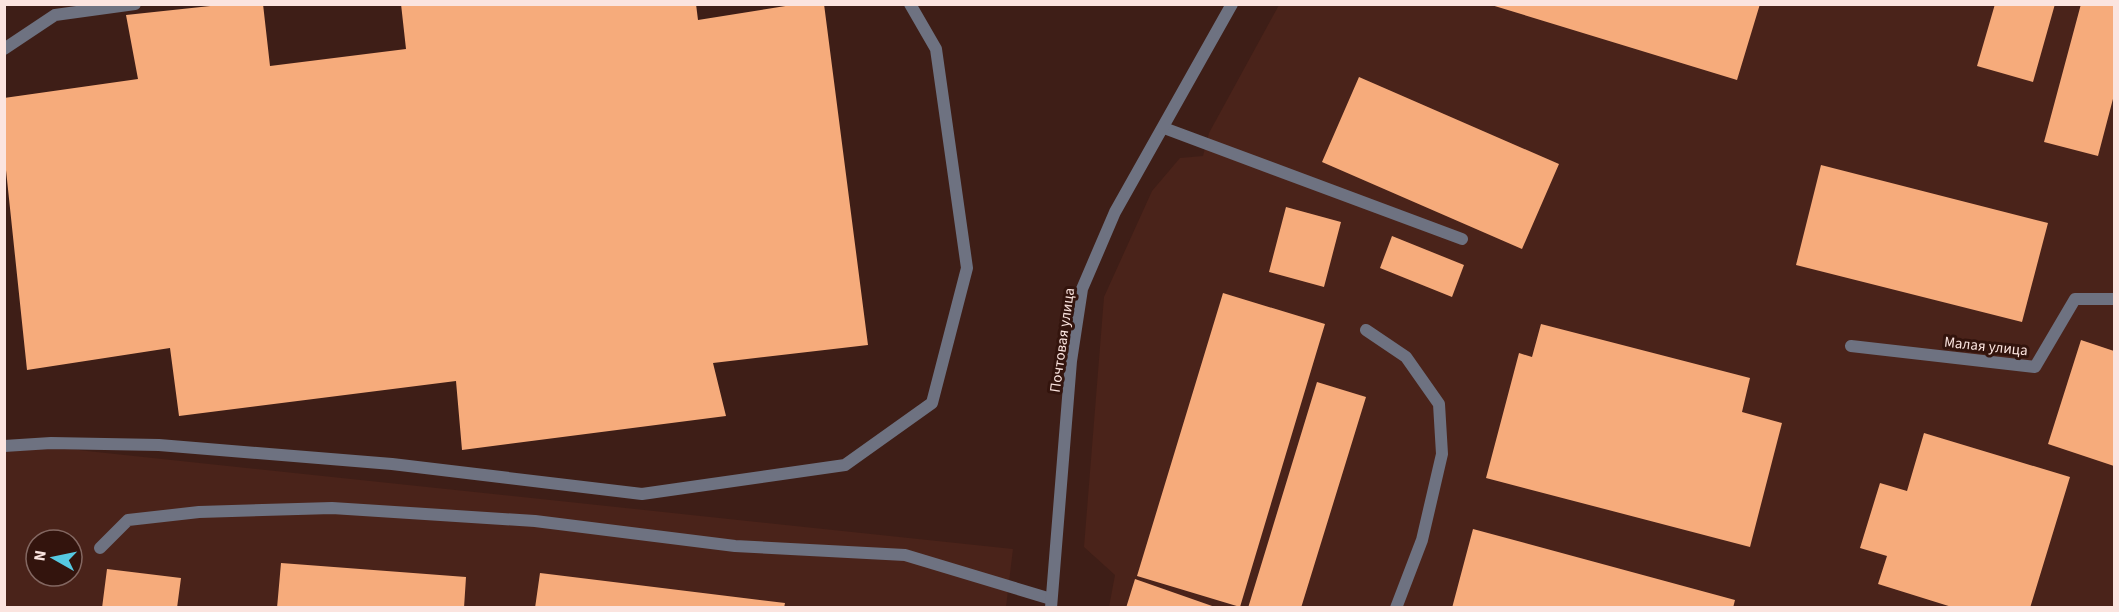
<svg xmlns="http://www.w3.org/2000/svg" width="2119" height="612" font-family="'Source Sans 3',sans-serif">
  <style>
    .built { fill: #4a231a; fill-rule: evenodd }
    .building { fill: #f6ab7b }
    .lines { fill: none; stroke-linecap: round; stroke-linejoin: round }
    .service { stroke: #6e7281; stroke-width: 12 }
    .tertiary { stroke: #6e7281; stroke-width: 12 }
    .labels { text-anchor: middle; stroke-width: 6; stroke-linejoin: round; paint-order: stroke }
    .street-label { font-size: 15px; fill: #fbe4df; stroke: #33140d }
  </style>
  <rect width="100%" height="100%" fill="#3e1e17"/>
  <path class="built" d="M1279,5H2114V607H1109L1115,575L1084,547L1104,297L1152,191L1180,158L1203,156L1209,133Z
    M5,440L87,451L1013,549L1006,607L5,608ZM36,540H72V576H36Z"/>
  <path class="building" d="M229,4H263L270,66L406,49L401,4H696L698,20L798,4H824L868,345L713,363L726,416L462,450L456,381L179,416L170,348L27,370L4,151V98L138,79L126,15Z
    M1488,4H1760L1737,80Z
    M1995,4H2055L2033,82L1977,66Z
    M2081,4H2114V95L2098,156L2044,142Z
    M1359,77L1559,164L1522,249L1322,162Z
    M1821,165L2048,223L2022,322L1796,265Z
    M1286,207L1341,222L1324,287L1269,272Z
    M1392,236L1464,265L1452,297L1380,268Z
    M1223,293L1325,324L1240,607L1137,576Z
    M1541,324L1750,378L1742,412L1782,423L1750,547L1486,478L1519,353L1532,357Z
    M2081,340L2114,351V466L2048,444Z
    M1317,382L1366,397L1301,608H1248Z
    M1924,433L2070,477L2030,608H1955L1878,584L1887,556L1860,548L1880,483L1907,491Z
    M1473,529L1735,600L1733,608H1452Z
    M281,563L466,577L464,608H277Z
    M107,569L181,578L177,608H102Z
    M540,573L785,603L784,608H535Z
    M1135,579L1215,607V608H1126Z"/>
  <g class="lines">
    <path class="service" d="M4,49L55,15L135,4
      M1164,128L1462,239
      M1366,330L1406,357L1439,404L1442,454L1422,540L1396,608
      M1851,346L2035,367L2075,299H2114
      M4,446L51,443L159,445L392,464L642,494L845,465L932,403L967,268L936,49L910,4
      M100,548L128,520L199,512L332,508L535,521L735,546L905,555L1051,599"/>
    <path class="tertiary" d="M1051,608L1071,361L1082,289L1115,212L1232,4"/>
  </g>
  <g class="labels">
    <g class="street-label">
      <text transform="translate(1062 340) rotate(-82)" y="5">Почтовая улица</text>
      <text transform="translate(1986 346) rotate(6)" y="5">Малая улица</text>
    </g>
  </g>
  <rect width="2119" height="612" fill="none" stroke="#fbe4df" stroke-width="12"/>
  <g transform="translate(54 558) rotate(279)"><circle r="28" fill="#33140d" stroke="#836761" stroke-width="1.5"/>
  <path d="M0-4.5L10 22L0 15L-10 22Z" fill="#56c9e1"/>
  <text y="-9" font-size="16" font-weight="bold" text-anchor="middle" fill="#fbe4df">N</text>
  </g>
</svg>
